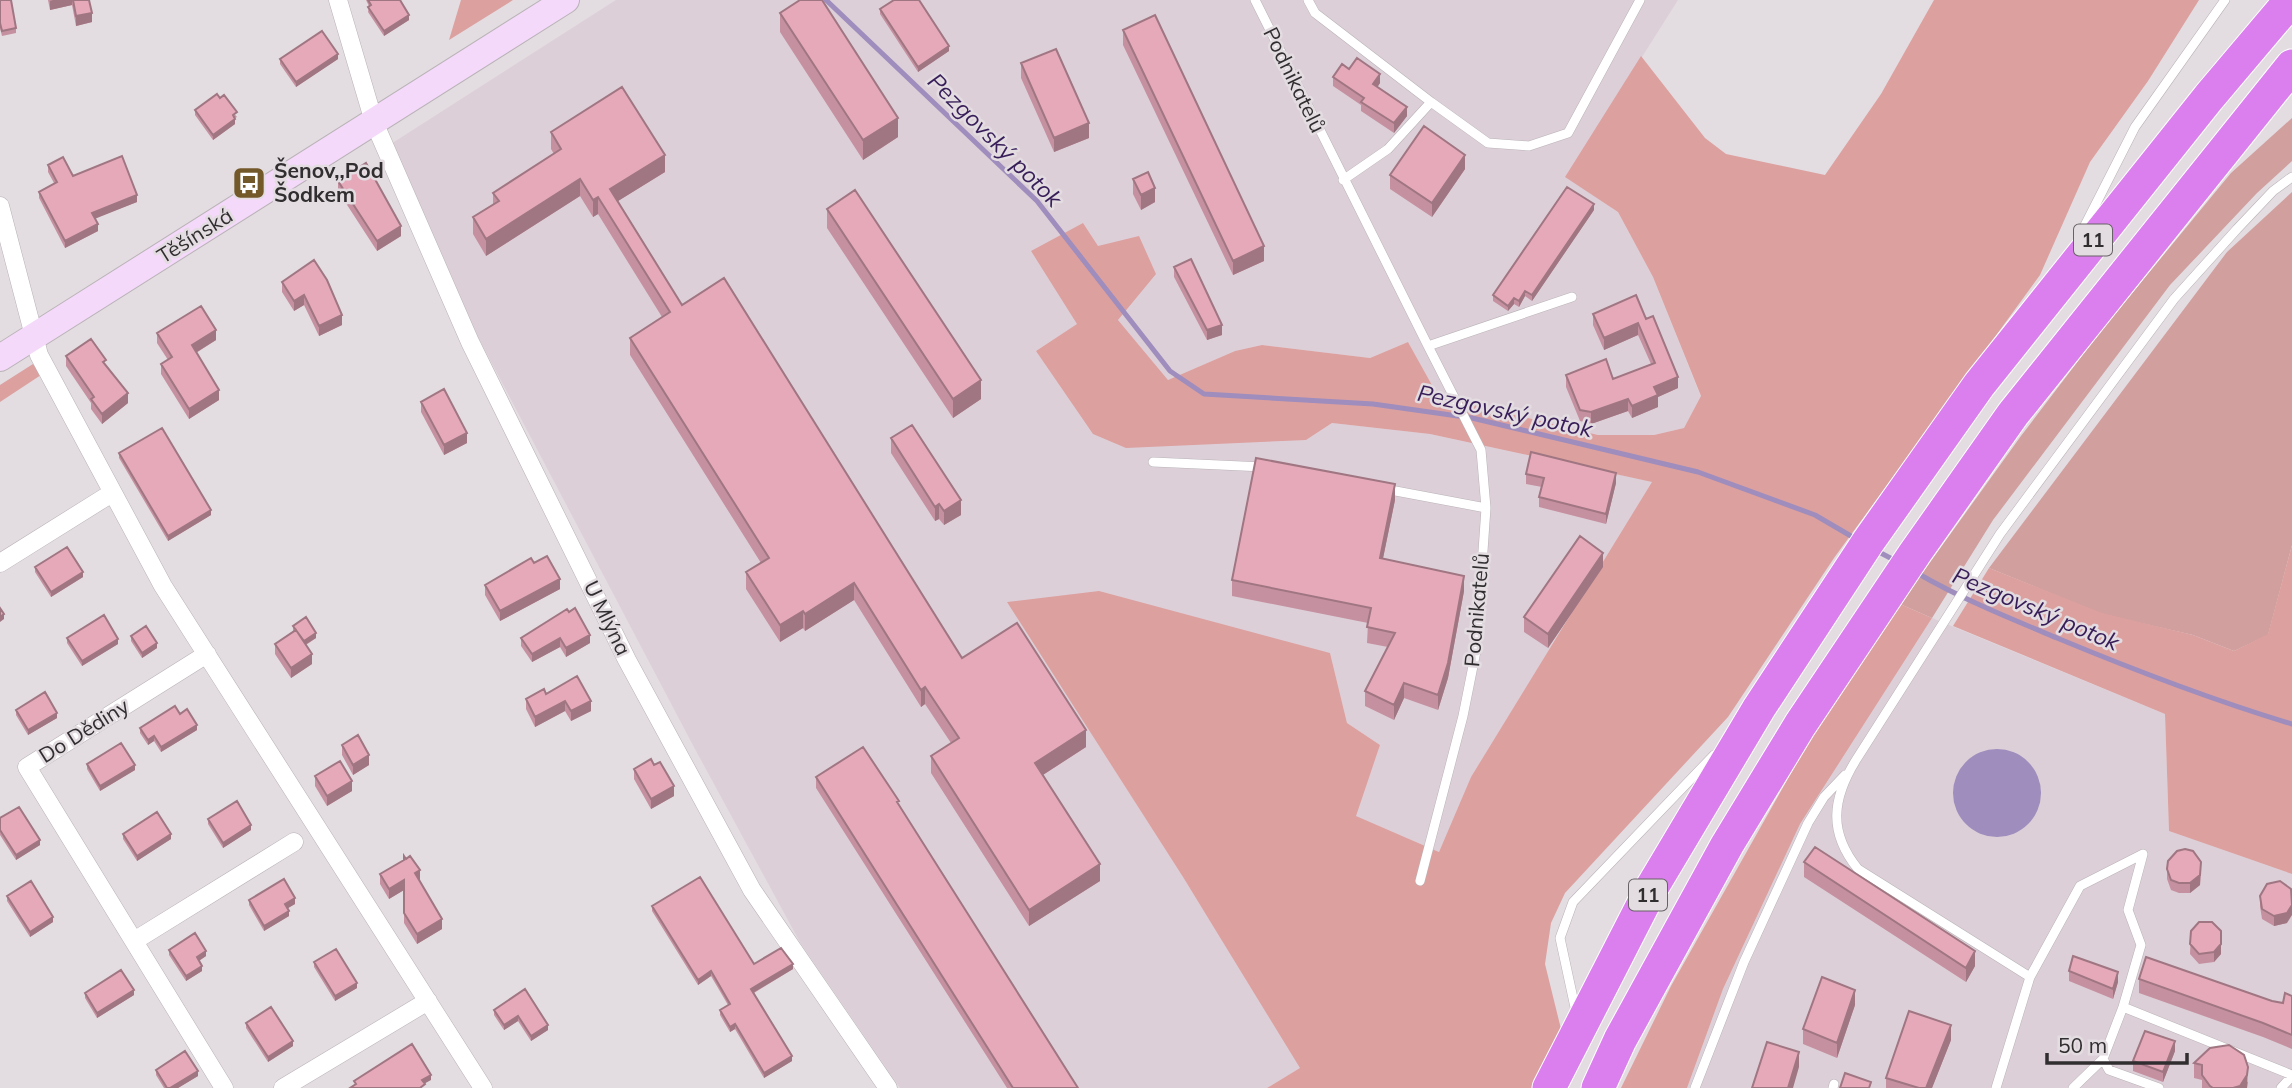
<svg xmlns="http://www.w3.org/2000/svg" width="2292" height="1088" font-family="Mulish,sans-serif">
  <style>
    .built { fill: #ddcfd8 }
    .green { fill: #d09f9e }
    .forest { fill: #dca09f }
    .water { fill: #9e8dbd }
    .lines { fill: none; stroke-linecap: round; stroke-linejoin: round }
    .stream { stroke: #9e8dbd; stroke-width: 5 }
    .lane-casing { stroke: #b9b3b7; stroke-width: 10 }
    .street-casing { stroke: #b9b3b7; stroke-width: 19 }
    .secondary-casing { stroke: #b9b3b7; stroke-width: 28 }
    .highway-casing { stroke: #fff; stroke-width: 35 }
    .lane { stroke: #fff; stroke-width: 9 }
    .street { stroke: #fff; stroke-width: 18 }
    .secondary { stroke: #f4d9fa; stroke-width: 26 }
    .highway { stroke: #da7fed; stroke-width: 33 }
    .wall { fill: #c591a0 }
    .shaded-wall { fill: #a07682 }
    .building { fill: #e5a9ba; stroke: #a07682; stroke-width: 2 }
    .labels { text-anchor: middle; stroke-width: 5; stroke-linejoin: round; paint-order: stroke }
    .shield { fill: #e3dce1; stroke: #666265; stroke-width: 2 }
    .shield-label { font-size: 19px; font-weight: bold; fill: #312e30 }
    .street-label { font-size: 21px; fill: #312e30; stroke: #e3dce1 }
    .poi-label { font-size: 21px; font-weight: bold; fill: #312e30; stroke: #e3dce1; text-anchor: start }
    .water-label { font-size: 23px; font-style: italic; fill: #381e59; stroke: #e3dce1 }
  </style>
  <rect width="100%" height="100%" fill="#e3dce1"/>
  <path class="built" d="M616,0H1678L1566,177L1618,212L1653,277L1701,397L1684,428L1654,435H1598L1438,396L1408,342L1370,358L1262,345L1235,351L1168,380L1118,320L1130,303L1098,246L1031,251L1078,324L1036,351L1306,440L1332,423L1430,434L1653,482L1471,777L1439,852L1355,816L1380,745L1347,723L1330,653L1008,602L1183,877L1301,1068L1267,1088H900L801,944L695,749L380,151Z
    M1932,618L2165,714L2169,831L2292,874V1088H1687L1723,989L1800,824Z"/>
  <path class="green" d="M2292,118V161L2257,193L2170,285L1993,520L1932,618L1900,604L2021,436L2101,331L2231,173Z
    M2292,192V545L2268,635L2234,651L2193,635L2102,614L1989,568L2227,252Z"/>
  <path class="forest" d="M461,0H513L449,40Z
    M1934,0H2199L2148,81L2090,162L2040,275L1834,558L1728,717L1565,893L1551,923L1545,964L1561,1029L1532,1088H1267L1300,1068L1183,877L1007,602L1099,591L1330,653L1347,723L1380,745L1356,816L1439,852L1471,777L1652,482L1430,434L1332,423L1306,440L1126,448L1093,434L1036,351L1077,324L1031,251L1083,223L1098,246L1139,236L1156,274L1118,320L1168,380L1235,351L1262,345L1370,358L1408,342L1438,396L1598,435H1654L1684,428L1701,396L1653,277L1618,212L1565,177L1641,56L1705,138L1726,154L1825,175L1881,94Z
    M33,364L41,375L0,402V385Z
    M2292,545V874L2169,831L2165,714L1953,626L1989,568L2102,613L2193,635L2234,651L2268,634Z
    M1900,604L1932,618L1800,824L1723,989L1687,1088H1621L1671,986L1821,720Z"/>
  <path class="water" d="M1953 793a44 44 0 1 1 88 0a44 44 0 1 1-88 0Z"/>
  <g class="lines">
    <path class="stream" d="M826,0L1037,201L1170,371L1204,394L1373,404L1472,418L1698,472L1815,515L1856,539
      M1877,551L1896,561
      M1917,573C1962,599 2009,618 2057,638C2134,670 2212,700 2292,724"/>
    <defs>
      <path id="lane" d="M1255,0L1428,346L1572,297
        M1308,0L1315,13L1431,102L1388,149L1343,180
        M1431,102L1488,143L1529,146L1568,133L1640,0
        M2079,237L2135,127L2225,0
        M1153,462L1264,467
        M1385,489L1486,508
        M1420,881L1463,716L1476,651L1486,508L1481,450L1428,346
        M2030,977L2080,886L2143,854L2128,910L2141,945L2123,1007
        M1576,1012L1560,938L1573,902L1714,755
        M2103,1059L2123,1007L2292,1075
        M1695,1088L1744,962L1808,823L1824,797L1845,775
        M1833,1088L1834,1084
        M1996,1088L2030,977L1858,869C1828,832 1832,799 1856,760L2000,534L2174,299L2237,229L2273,191L2292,177
        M2073,1088L2103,1059L2109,1070L2159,1088
        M2281,1088L2292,1076"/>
      <path id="street" d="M338,0L374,122L470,342L627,660L752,890L888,1088
        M0,206L39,355L163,586L483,1088
        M0,563L112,493
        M207,654L27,767L224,1088
        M134,941L294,842
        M283,1088L428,1001"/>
      <path id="secondary" d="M0,358L566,0"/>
      <path id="highway" d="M1549,1088L1651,889L1759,708L1868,542L1979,385L2209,97L2291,0
        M1598,1088L1620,1040L1727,845L1800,725L1915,553L2013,414L2292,66"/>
    </defs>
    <use href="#lane" class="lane-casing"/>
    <use href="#street" class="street-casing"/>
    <use href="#secondary" class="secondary-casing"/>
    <use href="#highway" class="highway-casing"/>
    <use href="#lane" class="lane"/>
    <use href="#street" class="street"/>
    <use href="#secondary" class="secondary"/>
    <use href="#highway" class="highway"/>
  </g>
  <path class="wall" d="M0,0L16,28V33L2,36L0,28Z
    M48,0H89L92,22L76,26L72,5L50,10Z
    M366,0H400L409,20L384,36L368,12L369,6Z
    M880,9L949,51L918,72L880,14Z
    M780,13L898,137L863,160L780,32Z
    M1123,30L1264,261L1233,275L1123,45Z
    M280,59H338L296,87L280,64Z
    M1021,63L1089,138L1054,152L1021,78Z
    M1349,69L1380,83L1377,87L1407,116L1394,133L1361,111V105L1333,86V77Z
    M220,98L237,117L235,118V124L213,140L195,115V110Z
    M551,132L665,172L618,201L682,305L962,658L1086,747L1043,775L1100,881L1029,926L931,773V756L951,743L925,704L921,707L854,600L805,631L803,628L780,642L746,589V572L761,563L630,355V338L662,317L598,214L593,217L580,196L486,256L473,234V217L493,204V193L554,154L551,149Z
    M48,165L73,176L137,202L95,218L98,231L65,248L39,198V192L54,183L48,172Z
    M1465,169L1432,217L1390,189V175Z
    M1133,179L1155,202L1141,210L1133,194Z
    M338,181L401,236L377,251L338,191Z
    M827,209L981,399L953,418L827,228Z
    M1594,210L1532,301L1525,296L1519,307L1514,304L1508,311L1493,301V295Z
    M314,260L342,325L319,336L304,305L294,311L282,292V282Z
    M1174,267L1222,335L1207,340L1174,277Z
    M1593,314L1646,319L1678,388L1658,397V407L1632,418L1628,411L1591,424L1580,421L1566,387V375L1613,379L1651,364L1638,335L1604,350L1593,325Z
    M157,333L216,340L196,353L219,400L189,419L161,374V364L168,360L157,343Z
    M66,356L106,365L128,403L102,424L91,409V403L66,366Z
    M421,402L467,443L444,455L421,412Z
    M891,438L961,515L944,525L939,519L935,521L891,453Z
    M119,453L211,515L168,541L119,458Z
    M1526,474L1616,483L1606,524L1539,507V497L1542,487L1526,484Z
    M1395,500L1383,558L1464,591L1448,678L1438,710L1404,698L1394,720L1365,706V691L1388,647L1367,643L1368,623L1232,596V580Z
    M35,567L83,577L51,597L35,572Z
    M1603,567L1548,648L1524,632V617Z
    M485,585L560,589L500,621L485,595Z
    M567,609L590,643L566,657L560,647L532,662L521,646V638Z
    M293,626L316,638L306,645L312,664L291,678L275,654V644L293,631Z
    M131,636L157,648L142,658L131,641Z
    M67,638L118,644L82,666L67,643Z
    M546,694L591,711L571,721L565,711L535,727L526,709V699Z
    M16,710L57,718L28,735L16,715Z
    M180,714L197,730L161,752L154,741L148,745L140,733V728Z
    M342,745L369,765L353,775L342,755Z
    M87,764L135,770L100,791L87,769Z
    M654,765L674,796L651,809L634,779V769Z
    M315,776L352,791L327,806L315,786Z
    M816,777L899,805L1078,1088H1007L816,788Z
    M0,818L40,845L16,860L0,835Z
    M208,819L251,830L223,848L208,824Z
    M123,834L171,839L137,861L123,839Z
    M1804,862L1975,966L1966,982L1804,877Z
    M2167,869L2201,872L2200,885L2190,893H2179L2171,890L2167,879Z
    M380,874L420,880L419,881L442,929L417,944L404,923V890L389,899L380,884Z
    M7,896L53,922L30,937L7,901Z
    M2260,896L2287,923L2274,926L2262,919L2260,906Z
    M249,900L295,904L287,908L289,916L264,931L249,905Z
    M652,906L754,964L793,969L754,993L792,1061L764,1078L735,1029L730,1032L720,1015V1010L728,1005L711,976L698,985L652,911Z
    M2191,931H2221V954L2214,962L2199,964L2190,954Z
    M169,950L206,956L199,961L202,971L186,981L169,955Z
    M314,962L357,988L335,1001L314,967Z
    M2069,971L2118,982L2113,999L2069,981Z
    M2139,979L2283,1003L2292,996V1049L2263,1037L2139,993Z
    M525,989L548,1030L531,1041L518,1021L504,1030L494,1015V1010Z
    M85,993L134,995L97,1018L85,998Z
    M1855,1005L1837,1058L1803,1044V1029Z
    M246,1023L293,1046L268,1062L246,1028Z
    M1951,1040L1932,1088H1886V1078Z
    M2175,1051L2163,1082L2133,1071V1061Z
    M2194,1063L2248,1082L2247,1088H2202V1080L2194,1078Z
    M156,1070L198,1076L178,1088H164L156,1075Z"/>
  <path class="shaded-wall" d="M53,0H72V5L50,10V1Z
    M92,13V22L76,26V16Z
    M409,15V20L384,36V31Z
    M949,46V51L918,72V67Z
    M338,54V59L296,87V82Z
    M1380,74V83L1373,94V84Z
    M1407,107V116L1394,133V123Z
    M898,118V137L863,160V140Z
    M235,119V124L213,140V135Z
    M1089,123V138L1054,152V138Z
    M665,155V172L610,206V189Z
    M1465,155V169L1432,217V203Z
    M580,179V196L486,256V239Z
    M1155,188V202L1141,210V195Z
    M137,195V202L92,220V213Z
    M598,197V214L593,217V200Z
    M1594,204V210L1532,301V295Z
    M98,224V231L65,248V241Z
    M401,226V236L377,251V241Z
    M1264,246V261L1233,275V261Z
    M1525,291V296L1519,307V301Z
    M304,295V305L294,311V301Z
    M1514,298V304L1508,311V306Z
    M342,315V325L319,336V326Z
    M1638,323V335L1604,350V338Z
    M1222,325V335L1207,340V330Z
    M216,330V340L192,355V345Z
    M1678,377V388L1658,397V407L1632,418V406L1654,387Z
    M981,380V399L953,418V399Z
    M219,390V400L189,419V409Z
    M128,393V403L102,424V414Z
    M1628,399V411L1591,424V412Z
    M467,433V443L444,455V445Z
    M1616,473V483L1606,524V514Z
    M1395,484V500L1380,573V558Z
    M961,500V515L944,525V511Z
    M939,504V519L935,521V507Z
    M211,510V515L168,541V536Z
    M1603,553V567L1548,648V634Z
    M83,572V577L51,597V592Z
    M1464,576V591L1448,678L1438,710V695Z
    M560,579V589L500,621V611Z
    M854,583V600L805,631V614Z
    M803,611V628L780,642V625Z
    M4,614V619L0,622V617Z
    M316,633V638L303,646V641Z
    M590,635V643L566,657V648Z
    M560,638V647L532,662V654Z
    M118,639V644L82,666V661Z
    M157,643V648L142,658V653Z
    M312,654V664L291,678V668Z
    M1404,683V698L1394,720V705Z
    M925,687V704L921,707V690Z
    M565,701V711L535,727V717Z
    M591,701V711L571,721V711Z
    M57,713V718L28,735V730Z
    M197,725V730L161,752V747Z
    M1086,730V747L1035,780V763Z
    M154,736V741L148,745V740Z
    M369,755V765L353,775V765Z
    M135,765V770L100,791V786Z
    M352,781V791L327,806V796Z
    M674,786V796L651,809V799Z
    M251,825V830L223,848V843Z
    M171,834V839L137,861V856Z
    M40,840V845L16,860V855Z
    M2201,862L2200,885L2190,893V883Z
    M1100,864V881L1029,926V910Z
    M420,870V880L415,883V873Z
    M404,880V890L389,899V889Z
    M295,898V904L285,910V904Z
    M2292,905V915L2287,923L2274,926V916Z
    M289,911V916L264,931V926Z
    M53,917V922L30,937V932Z
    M442,919V929L417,944V934Z
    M2221,944V954L2214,962V952Z
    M206,951V956L197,962V957Z
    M1975,951V966L1966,982V968Z
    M793,964V969L751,994V989Z
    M202,966V971L186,981V976Z
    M711,971V976L698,985V980Z
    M2118,972V982L2113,999V989Z
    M357,983V988L335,1001V996Z
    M134,990V995L97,1018V1013Z
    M1855,990V1005L1837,1058V1043Z
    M518,1016V1021L504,1030V1025Z
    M735,1024V1029L730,1032V1027Z
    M548,1025V1030L531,1041V1036Z
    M1951,1025V1040L1932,1088H1926Z
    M293,1041V1046L268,1062V1057Z
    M2175,1041V1051L2163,1082V1072Z
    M1799,1052V1067L1793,1088H1788Z
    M792,1056V1061L764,1078V1073Z
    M2248,1067L2247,1088H2233Z
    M198,1071V1076L178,1088H170Z
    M431,1075V1080L422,1085V1080Z"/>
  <path class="building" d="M0,0H11L16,28L2,31L0,23Z
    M73,0H89L92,13L76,16Z
    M368,0H400L409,15L384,31L368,7L371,5Z
    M800,0H822L898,118L863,140L780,13Z
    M894,0H919L949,46L918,67L880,9Z
    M1155,15L1264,246L1233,261L1123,30Z
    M322,31L338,54L296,82L280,59Z
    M1056,49L1089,123L1054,138L1021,63Z
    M1357,58L1380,74L1373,84L1407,107L1394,123L1361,102L1364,98L1333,77L1342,64L1349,69Z
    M622,87L665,155L610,189L682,305L724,278L962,658L1017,623L1086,730L1035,763L1100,864L1029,910L931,756L959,738L925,687L921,690L854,583L805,614L803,611L780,625L746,572L769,558L630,338L670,312L598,197L593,200L580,179L486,239L473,217L499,201L493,193L561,149L551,132Z
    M217,94L220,98L224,95L237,112L233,115L235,119L213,135L195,110Z
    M1424,126L1465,155L1432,203L1390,175Z
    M122,156L137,195L92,213L98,224L65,241L39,192L57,182L48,165L63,157L73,176Z
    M366,163L401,226L377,241L338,181Z
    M1148,172L1155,188L1141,195L1133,179Z
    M1567,187L1594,204L1532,295L1525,291L1519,301L1514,298L1508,306L1493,295Z
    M855,190L981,380L953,399L827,209Z
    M1191,259L1222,325L1207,330L1174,267Z
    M314,260L327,280L342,315L319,326L304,295L294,301L282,282Z
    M1636,295L1646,319L1653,316L1678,377L1654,387L1658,395L1632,406L1628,399L1591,412L1580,410L1566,375L1606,359L1613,379L1655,363L1638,323L1604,338L1593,314Z
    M201,306L216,330L192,345L219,390L189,409L161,364L172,357L157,333Z
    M91,339L106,360L103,362L128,393L102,414L91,399L94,397L66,356Z
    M444,389L467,433L444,445L421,402Z
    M912,425L961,500L944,511L939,504L935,507L891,438Z
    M162,428L211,510L168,536L119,453Z
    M1531,452L1616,473L1606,514L1539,497L1544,478L1526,474Z
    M1256,458L1395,484L1380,558L1464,576L1448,663L1438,695L1404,683L1394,705L1365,691L1395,633L1367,627L1371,608L1232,580Z
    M1580,536L1603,553L1548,634L1524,617Z
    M67,547L83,572L51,592L35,567Z
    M547,556L560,579L500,611L485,585L531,558L534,563Z
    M0,608L4,614L0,617Z
    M575,608L590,635L566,648L560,638L532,654L521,638L567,609L569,612Z
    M104,615L118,639L82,661L67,638Z
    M306,617L316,633L304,641L293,626Z
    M146,626L157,643L142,653L131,636Z
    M296,630L312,654L291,668L275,644Z
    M577,676L591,701L571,711L565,701L535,717L526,699L544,689L546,694Z
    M45,692L57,713L28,730L16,710Z
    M175,706L180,714L187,709L197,725L161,747L154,736L148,740L140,728Z
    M358,735L369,755L353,765L342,745Z
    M121,743L135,765L100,786L87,764Z
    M863,747L899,801L897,802L1078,1088H1013L816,777Z
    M651,759L654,765L660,762L674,786L651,799L634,769Z
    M340,761L352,781L327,796L315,776Z
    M237,801L251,825L223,843L208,819Z
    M19,807L40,840L16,855L0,830V818Z
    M157,812L171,834L137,856L123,834Z
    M1815,847L1975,951L1966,968L1804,862Z
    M2185,849L2193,851L2201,862L2200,875L2190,883H2179L2171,880L2167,869L2168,861L2177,851Z
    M404,856L406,859L410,856L420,870L415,873L442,919L417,934L404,913V880L389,889L380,874L404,860Z
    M700,877L754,964L781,948L793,964L751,989L792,1056L764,1073L735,1024L730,1027L720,1010L730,1004L711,971L698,980L652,906Z
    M284,879L295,898L285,904L289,911L264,926L249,900Z
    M31,881L53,917L30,932L7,896Z
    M2280,881L2291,889L2292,905L2287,913L2274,916L2262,909L2260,896L2267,884Z
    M2199,922H2212L2221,931V944L2214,952L2199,954L2190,944L2191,931Z
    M195,933L206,951L197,957L202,966L186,976L169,950Z
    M336,949L357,983L335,996L314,962Z
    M2073,956L2118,972L2113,989L2069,971Z
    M2146,957L2272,1001L2283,1003L2285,993L2292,996V1035L2263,1023L2139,979Z
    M121,970L134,990L97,1013L85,993Z
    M1822,977L1855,990L1837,1043L1803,1029Z
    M525,989L548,1025L531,1036L518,1016L504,1025L494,1010Z
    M271,1007L293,1041L268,1057L246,1023Z
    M1909,1011L1951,1025L1926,1088H1919L1886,1078Z
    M2145,1031L2175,1041L2163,1072L2133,1061Z
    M1767,1042L1799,1052L1788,1088H1752Z
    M412,1044L431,1075L422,1080L425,1084L420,1088H350L356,1084L354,1081Z
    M2229,1045L2244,1055L2248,1067L2247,1075L2240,1086L2233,1088H2213L2210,1086L2202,1075V1065L2194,1063L2210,1048Z
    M185,1051L198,1071L170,1088H167L156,1070Z
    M1845,1073L1871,1082L1869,1088H1840Z"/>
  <defs>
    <symbol id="bus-square" viewBox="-11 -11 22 22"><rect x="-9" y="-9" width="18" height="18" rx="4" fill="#73582a" stroke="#e3dce1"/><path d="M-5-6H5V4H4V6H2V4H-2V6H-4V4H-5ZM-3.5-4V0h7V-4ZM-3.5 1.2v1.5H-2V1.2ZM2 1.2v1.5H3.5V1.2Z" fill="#fff"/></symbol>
  </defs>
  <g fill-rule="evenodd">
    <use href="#bus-square" x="230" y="164" width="38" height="38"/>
  </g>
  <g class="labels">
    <g class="shield">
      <rect x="2074" y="224.5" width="38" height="31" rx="5"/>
      <rect x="1629" y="879.5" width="38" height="31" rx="5"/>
    </g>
    <g class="shield-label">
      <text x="2093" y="247">11</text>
      <text x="1648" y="902">11</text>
    </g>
    <g class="street-label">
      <text transform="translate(1294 80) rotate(64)" y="7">Podnikatelů</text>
      <text transform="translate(195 236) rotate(-32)" y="7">Těšínská</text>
      <text transform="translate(1477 610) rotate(-85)" y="7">Podnikatelů</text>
      <text transform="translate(607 618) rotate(64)" y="7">U Mlýna</text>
      <text transform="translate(84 731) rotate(-32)" y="7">Do Dědiny</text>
    </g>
    <g class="poi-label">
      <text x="274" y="178">Šenov,,Pod<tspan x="274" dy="24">Šodkem</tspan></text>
    </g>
    <g class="water-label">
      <text transform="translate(995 140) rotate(45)" y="8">Pezgovský potok</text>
      <text transform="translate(1505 411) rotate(12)" y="8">Pezgovský potok</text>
      <text transform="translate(2036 609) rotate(23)" y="8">Pezgovský potok</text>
    </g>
  </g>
  <path d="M2047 1053v10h140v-10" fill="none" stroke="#312e30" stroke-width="3.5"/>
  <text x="2058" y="1053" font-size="21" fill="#312e30" stroke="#e3dce1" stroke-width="5" paint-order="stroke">50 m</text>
</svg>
